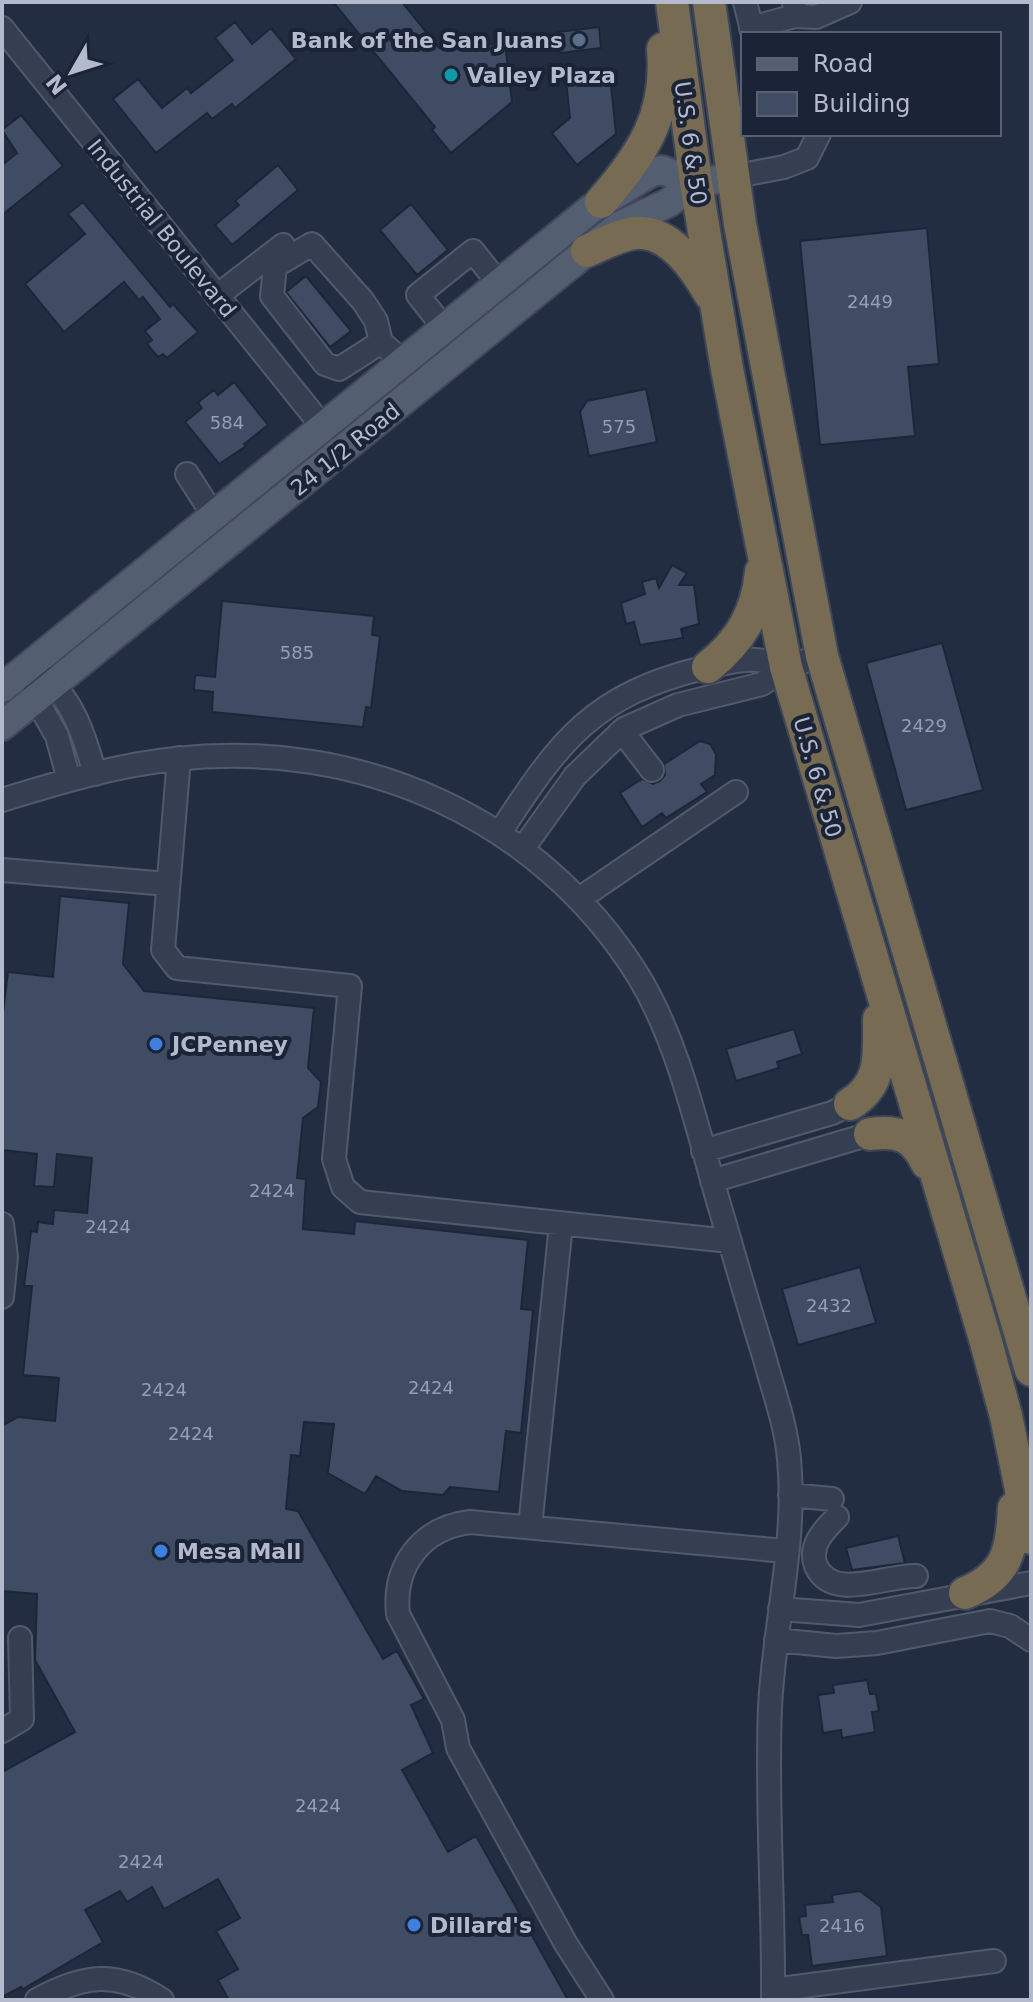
<svg xmlns="http://www.w3.org/2000/svg" width="1033" height="2002" font-family="'DejaVu Sans',sans-serif">
  <style>
    .building { fill: #404c63; stroke: #1d2638; stroke-width: 2 }
    .lines { fill: none; stroke-linecap: round; stroke-linejoin: round }
    .minor-casing { stroke: #515a6b; stroke-width: 26 }
    .major-casing { stroke: #40485a; stroke-width: 32 }
    .highway-casing { stroke: #3e4758; stroke-width: 36 }
    .minor { stroke: #363f51; stroke-width: 22 }
    .major { stroke: #545e71; stroke-width: 28 }
    .highway { stroke: #776c53; stroke-width: 32 }
    .service-dot { fill: #5c6f8a; stroke: #1b2436; stroke-width: 3 }
    .culture-dot { fill: #0f9aa8; stroke: #1b2436; stroke-width: 3 }
    .shop-dot { fill: #3f7fe0; stroke: #1b2436; stroke-width: 3 }
    .labels { text-anchor: middle; stroke-width: 8; stroke-linejoin: round; paint-order: stroke }
    .number-label { font-size: 18px; fill: #969eb1 }
    .poi-label { font-size: 22px; font-weight: bold; fill: #b3bacb; stroke: #1b2436; text-anchor: start }
    .street-label { font-size: 22px; fill: #b3bacb; stroke: #1b2436 }
  </style>
  <rect width="100%" height="100%" fill="#222d41"/>
  <path class="building" d="M333,2H402L439,48L505,43L512,102L451,153L432,130L435,127Z
    M235,22L252,44L271,28L296,59L235,108L232,104L212,119L207,113L156,153L113,99L138,79L162,108L187,88L191,93L233,60L215,38Z
    M599,27L601,48L560,53L558,32Z
    M610,76L616,134L577,165L552,133L570,118L566,81Z
    M21,115L63,166L2,215V165L17,153L2,130Z
    M278,165L298,190L232,245L215,225L239,205L235,201Z
    M83,202L170,307L173,304L198,332L167,358L163,354L158,357L147,344L152,340L145,331L160,319L143,297L139,300L124,282L64,332L25,284L85,234L68,214Z
    M411,204L448,250L417,275L380,230Z
    M927,228L939,364L908,367L915,436L820,445L800,241Z
    M306,276L351,331L330,347L286,292Z
    M234,382L268,425L244,444L246,446L219,464L185,422L202,408L198,403L202,399L214,390L218,395Z
    M646,389L657,442L589,456L580,412L587,401Z
    M672,565L687,573L679,585H694L699,624L681,629L683,638L640,645L634,622L626,624L621,603L645,594L642,582L656,578L659,588Z
    M222,601L374,616L372,635L380,636L371,708L366,707L363,727L212,712L213,692L194,690L195,675L215,677Z
    M942,643L983,790L906,810L866,663Z
    M700,741L710,744L716,754L715,775L701,784L707,792L666,818L662,813L642,827L620,793L642,779L653,784L660,781L665,775L664,764Z
    M60,896L129,903L123,964L144,991L314,1008L308,1068L321,1082L318,1107L303,1118L297,1178L306,1179L303,1229L354,1234L355,1221L528,1240L521,1309L533,1310L521,1433L506,1431L499,1492L450,1487L443,1495L402,1491L376,1476L365,1494L328,1473L334,1424L304,1422L300,1456L291,1455L286,1509L298,1511L383,1659L397,1651L424,1699L411,1705L433,1753L402,1770L448,1852L476,1836L568,2000H229L218,1980L238,1969L216,1931L240,1918L218,1879L164,1909L152,1887L127,1902L120,1891L85,1910L103,1942L23,1989L21,1987L2,1997V1772L75,1732L35,1660L37,1594L2,1591V1426L18,1417L55,1421L57,1400L59,1378L23,1375L32,1286H24L31,1231L37,1232L38,1222L53,1224L54,1210L87,1213L92,1158L57,1154L54,1187L34,1186L37,1154L2,1150V1020L8,972L53,977Z
    M794,1029L802,1054L777,1062L779,1068L736,1081L726,1049Z
    M860,1267L876,1323L798,1345L782,1289Z
    M898,1536L905,1563L852,1570L846,1548Z
    M867,1680L870,1694H876L879,1711L872,1712L875,1732L842,1738L841,1730L823,1733L818,1695L834,1693L833,1685Z
    M860,1891L881,1907L887,1956L812,1966L808,1935H802L799,1917L806,1916L805,1905L833,1902L832,1895Z"/>
  <g class="lines">
    <defs>
      <path id="minor" d="M745,2L753,34
        M795,16L816,17L850,2
        M2,28L323,427
        M751,28L795,16L794,2
        M732,177L784,167L807,158L819,134
        M217,296L283,245
        M444,328L418,295L473,251L499,284
        M381,342L339,369L325,364L272,296L275,266L312,244L363,301L376,321L381,342L403,362
        M187,474L214,516
        M42,675C73,698 85,738 95,774
        M34,684L36,699L57,736L69,780
        M622,731L652,770
        M179,758L163,950L177,968L350,986L334,1159L343,1187L360,1202L730,1241
        M2,800C58,783 116,765 175,759C359,738 541,818 639,977C681,1047 698,1134 721,1211C735,1259 749,1308 764,1356C773,1390 786,1424 789,1459C797,1541 774,1625 770,1707C766,1805 774,1902 773,2000
        M501,831C560,740 593,695 703,668C737,660 753,655 786,667
        M524,847L575,776L624,729L678,705L762,684L786,667L822,656
        M2,870L168,884
        M579,899L736,792
        M703,1151L832,1113L850,1104
        M712,1181L870,1134
        M2,1224L6,1257L2,1297
        M790,1495L832,1499
        M837,1517C824,1530 808,1546 816,1566C832,1602 886,1575 916,1576
        M530,1527L561,1224
        M780,1609L859,1615L1031,1583
        M776,1640L836,1646L877,1643L990,1621L1010,1626L1031,1640
        M2,1731L22,1719L20,1638
        M773,1990L994,1961
        M37,2000C84,1974 117,1970 162,2000
        M602,2000L566,1944L458,1748L453,1720L398,1614C393,1566 421,1528 470,1522L785,1551"/>
      <path id="major" d="M2,688L591,209L652,172L662,170L696,183
        M2,726L597,243L621,225L668,203L696,183L732,177"/>
      <path id="highway" d="M672,2L696,183L727,369L786,667L986,1342L1006,1416L1031,1538
        M709,2L740,224L822,656L1031,1370
        M601,202C642,155 669,115 663,49
        M587,251C601,245 619,235 635,233C670,230 695,268 710,294
        M708,667C740,642 757,613 761,572
        M850,1104C883,1084 879,1055 879,1019
        M870,1134C899,1130 914,1136 927,1163
        M965,1593C1007,1576 1012,1551 1014,1508L1019,1504"/>
    </defs>
    <use href="#minor" class="minor-casing"/>
    <use href="#major" class="major-casing"/>
    <use href="#highway" class="highway-casing"/>
    <use href="#minor" class="minor"/>
    <use href="#major" class="major"/>
    <use href="#highway" class="highway"/>
  </g>
  <circle class="service-dot" cx="579" cy="40" r="8"/>
  <circle class="culture-dot" cx="451" cy="75" r="8"/>
  <g class="shop-dot">
    <circle cx="156" cy="1044" r="8"/>
    <circle cx="161" cy="1551" r="8"/>
    <circle cx="414" cy="1925" r="8"/>
  </g>
  <g class="labels">
    <g class="number-label">
      <text x="870" y="308">2449</text>
      <text x="227" y="429">584</text>
      <text x="619" y="433">575</text>
      <text x="297" y="659">585</text>
      <text x="924" y="732">2429</text>
      <text x="272" y="1197">2424</text>
      <text x="108" y="1233">2424</text>
      <text x="829" y="1312">2432</text>
      <text x="431" y="1394">2424</text>
      <text x="164" y="1396">2424</text>
      <text x="191" y="1440">2424</text>
      <text x="318" y="1812">2424</text>
      <text x="141" y="1868">2424</text>
      <text x="842" y="1932">2416</text>
    </g>
    <g class="poi-label">
      <text x="563" y="48" text-anchor="end">Bank of the San Juans</text>
      <text x="467" y="83">Valley Plaza</text>
      <text x="172" y="1052">JCPenney</text>
      <text x="177" y="1559">Mesa Mall</text>
      <text x="430" y="1933">Dillard's</text>
    </g>
    <g class="street-label">
      <text transform="translate(691 143) rotate(82)" y="8">U.S. 6 &amp; 50</text>
      <text transform="translate(162 228) rotate(51)" y="8">Industrial Boulevard</text>
      <text transform="translate(345 449) rotate(-39)" y="8">24 1/2 Road</text>
      <text transform="translate(818 777) rotate(74)" y="8">U.S. 6 &amp; 50</text>
    </g>
  </g>
  <rect width="1033" height="2002" fill="none" stroke="#b3bacb" stroke-width="8"/>
  <rect x="741" y="32" width="260" height="104" fill="#1b2436" stroke="#586072" stroke-width="2"/>
  <rect x="757" y="58" width="40" height="12" fill="#545e71" stroke="#586072" stroke-width="2"/>
  <text x="813" y="72" font-size="24" fill="#b3bacb">Road</text>
  <rect x="757" y="92" width="40" height="24" fill="#404c63" stroke="#586072" stroke-width="2"/>
  <text x="813" y="112" font-size="24" fill="#b3bacb">Building</text>
  <g transform="translate(72 72) rotate(231)" stroke="#1b2436" stroke-width="6" paint-order="stroke">
  <path d="M0-6L14 30L0 20L-14 30Z" fill="#b3bacb"/>
  <text y="-12" font-size="22" font-weight="bold" text-anchor="middle" fill="#b3bacb">N</text>
  </g>
</svg>
